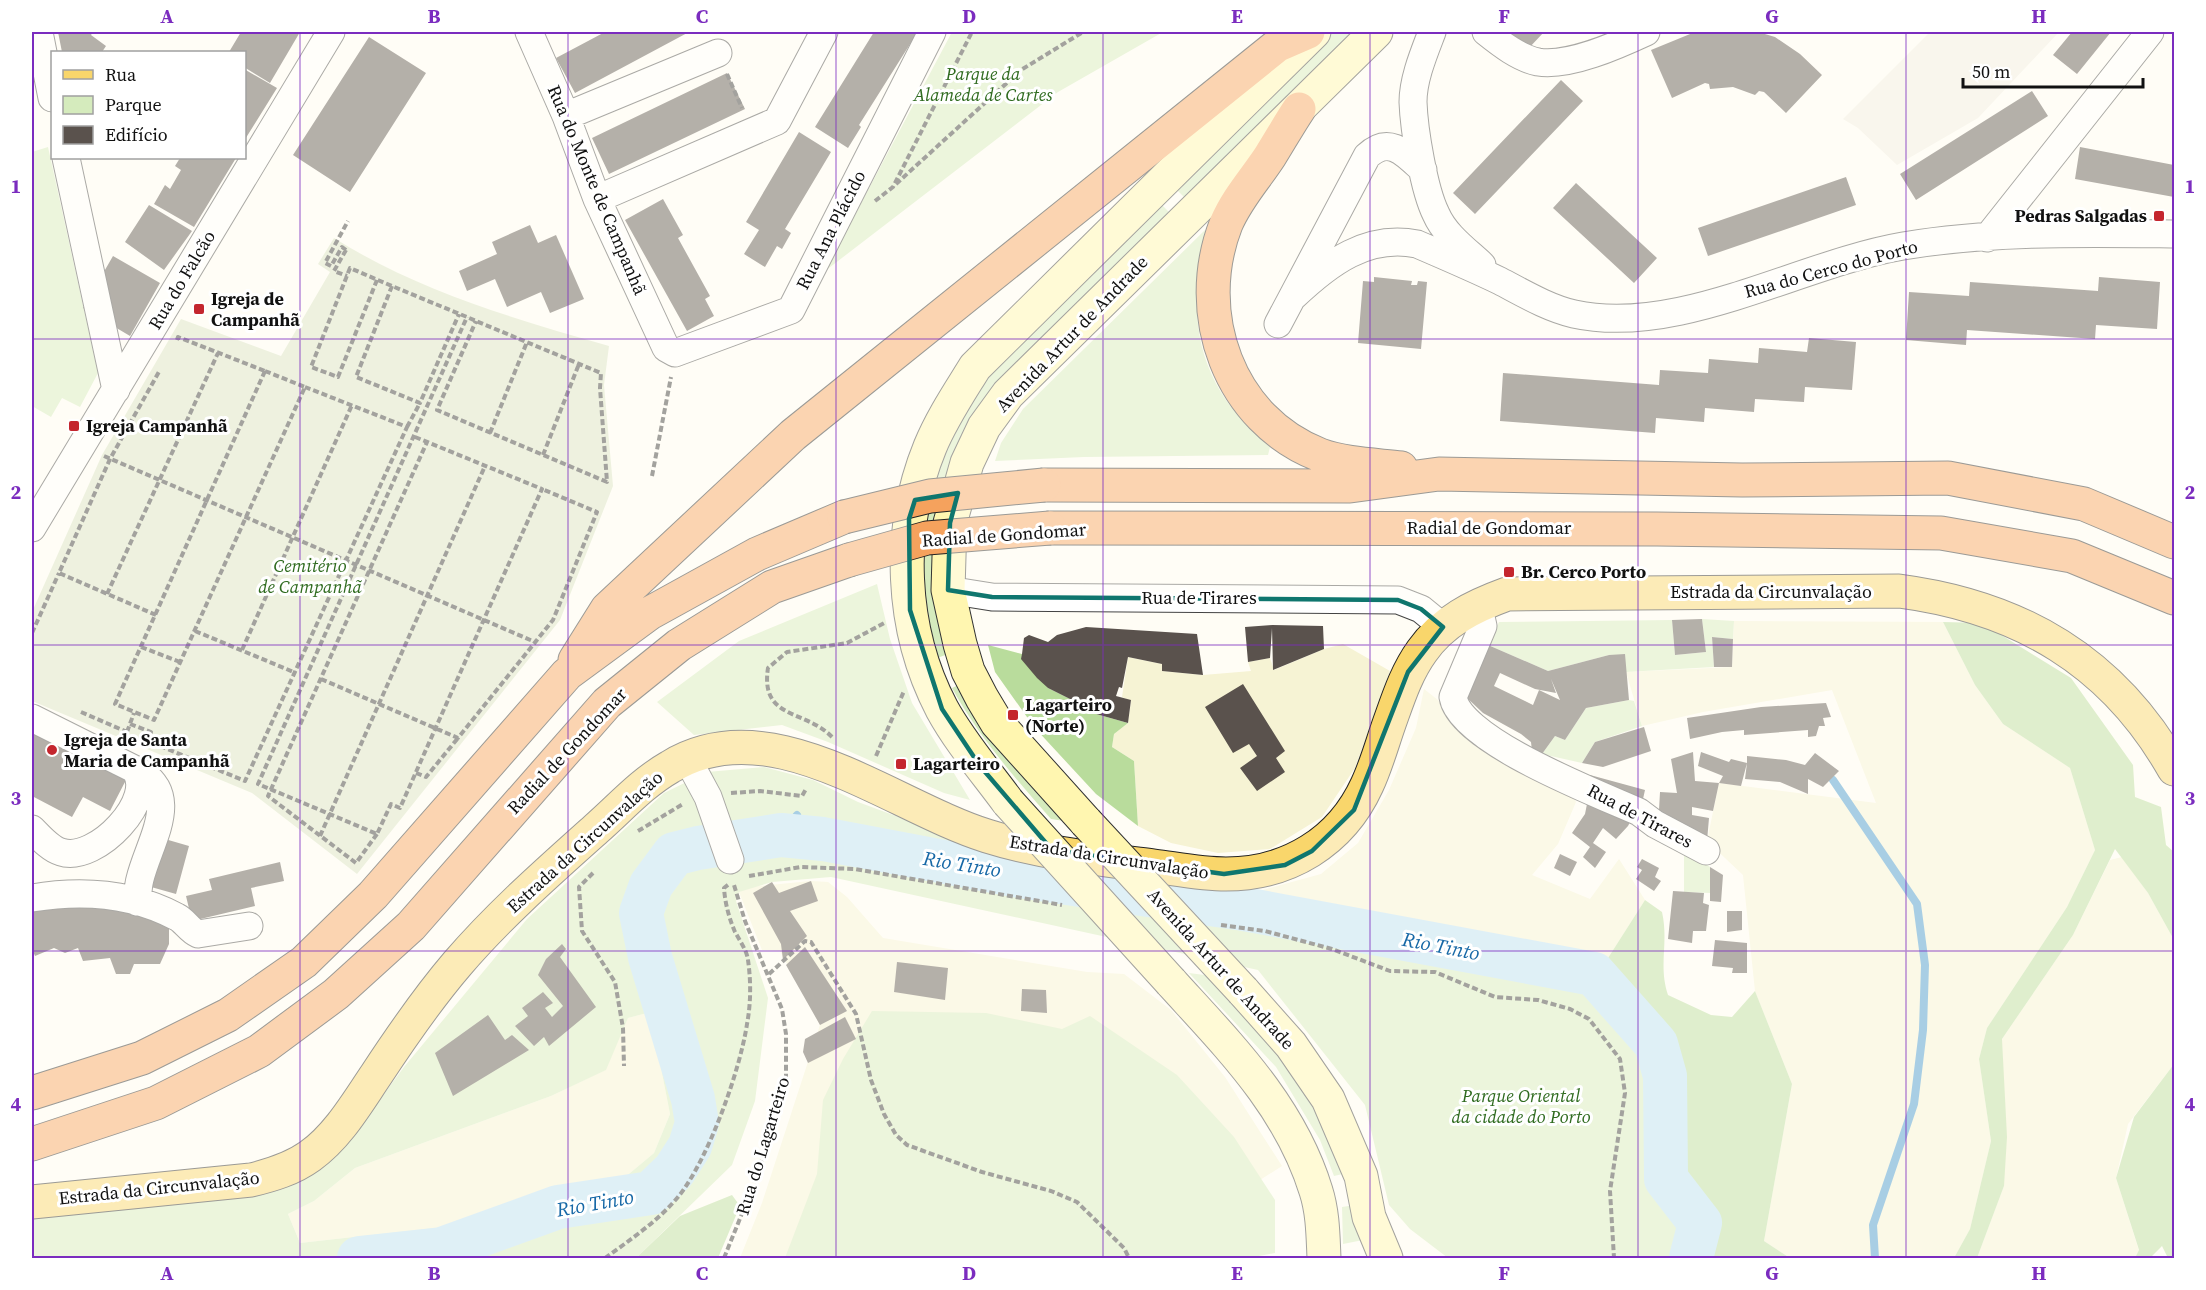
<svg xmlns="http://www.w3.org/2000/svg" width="2206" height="1290" font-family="'Source Serif 4',serif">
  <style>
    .farmland { fill: #f6f3d4 }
    .green { fill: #d5ebbd; fill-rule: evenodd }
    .forest { fill: #b9dc9c }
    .cemetery { fill: #d9e3c4 }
    .plaza { fill: #f1ede2 }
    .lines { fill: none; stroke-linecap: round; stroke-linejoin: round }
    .stream { stroke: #3f96cf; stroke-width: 8 }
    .river { stroke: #b9e0f7; stroke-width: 44 }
    .building { fill: #5a524d; fill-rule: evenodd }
    .minor-casing { stroke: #444; stroke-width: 29 }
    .secondary-casing { stroke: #333; stroke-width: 35 }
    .primary-casing { stroke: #222; stroke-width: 35 }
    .motorway-casing { stroke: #222; stroke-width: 35 }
    .path { stroke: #333; stroke-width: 4; stroke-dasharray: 6 3; stroke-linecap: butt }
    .minor { stroke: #fff; stroke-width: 27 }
    .secondary { stroke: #fff6b0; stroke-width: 33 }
    .primary { stroke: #f9d66b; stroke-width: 33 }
    .motorway { stroke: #f5a25d; stroke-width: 33 }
    .secondary-bridge-casing { stroke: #333; stroke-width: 35; stroke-linecap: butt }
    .motorway-bridge-casing { stroke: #222; stroke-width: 35; stroke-linecap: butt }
    .secondary-bridge { stroke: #fff6b0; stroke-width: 33 }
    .motorway-bridge { stroke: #f5a25d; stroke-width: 33 }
    .marked { fill: none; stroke: #0f766e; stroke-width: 4.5; stroke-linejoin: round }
    .grid { fill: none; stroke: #7b2cbf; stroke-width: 1.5; stroke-opacity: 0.55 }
    .poi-dot { fill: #c4262e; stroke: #fff; stroke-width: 2 }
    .labels { text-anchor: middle; stroke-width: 6; stroke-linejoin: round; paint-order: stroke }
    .park-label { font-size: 18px; font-style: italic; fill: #2f6b1f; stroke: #fff }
    .street-label { font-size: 18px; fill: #111; stroke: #fff }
    .poi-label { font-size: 18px; font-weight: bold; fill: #111; stroke: #fff; text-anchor: start }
    .water-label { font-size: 20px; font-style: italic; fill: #1768a6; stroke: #fff }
    .neatline { fill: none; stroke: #7b2cbf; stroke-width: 2 }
    .grid-label { font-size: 20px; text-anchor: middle; font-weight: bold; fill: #7b2cbf }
  </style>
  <rect width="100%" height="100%" fill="#fffdf5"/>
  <path class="farmland" d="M1734,621L1943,622L1975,685L2003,724L2070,768L2095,850L2067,907L1987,1028L1979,1059L1991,1141L1970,1229L1954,1258H1790L1764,1241L1792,1084L1755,991L1743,875L1707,841L1719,783L1876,803L1832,690L1703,712L1642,726L1626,672L1732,667Z
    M1343,644L1390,671L1355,768L1322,817L1270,849L1218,853L1171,843L1138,826L1134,761L1112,747L1114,734L1128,723L1131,701L1122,697L1128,657L1162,664V671L1203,675L1251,671L1248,662L1270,658L1274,670L1324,649Z
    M1424,689L1438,700L1451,721L1570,791L1576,802L1558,844L1532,875L1590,899L1619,859L1645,900L1601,969L1226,900L1321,874L1358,843L1389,790L1416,728Z
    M2122,857L2148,893L2174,940V1064L2128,1124L2116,1178L2139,1251L2135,1258H1977L2004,1186L2002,1039L2073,935L2110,860Z
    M811,881L828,882L847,897L883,938L1087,972L1124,974L1171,1010L1225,1077L1282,1166L1260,1180L1211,1258H740L762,1203L820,1025L780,951L762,950L739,892L750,887Z
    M647,1013L653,1027L670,1114L654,1153L624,1178L577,1186L496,1221L300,1243L288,1214L314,1201L355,1168L551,1096L605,1070L628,1018Z"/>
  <path class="green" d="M952,32H1163L1058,92L825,271Z
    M1333,32H1356L1186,199L1176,189Z
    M48,147L98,373L80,407L62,398L51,417L32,406V152Z
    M1159,202L1171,214L967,436L954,652L937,658L924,598V531L942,455L967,404L982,383Z
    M1205,230L1207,233C1199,249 1199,265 1198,282C1191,352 1217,403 1270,447L1268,455L1084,457L995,461L1001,443L1023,409Z
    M877,584L890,639L912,703L970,800L944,793L828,742L782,725L694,735L657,702L739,641Z
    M1702,619L1734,621L1733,639L1712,637L1714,667L1626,672L1609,655L1548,671L1488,645L1499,622L1672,620L1675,655L1706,652Z
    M965,682L1078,823L1051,819C1014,777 979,737 952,688Z
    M1629,700L1634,701L1642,726L1595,742L1582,763L1542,754L1555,736L1565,740L1586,708Z
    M764,767L813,780L858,802L931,829L1221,899L1601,969L1658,1036L1674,1071L1678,1177L1712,1223L1714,1258H1448L1410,1229L1389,1205L1365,1105L1258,970L831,877L772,882L739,892L736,901L768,998L755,1101L732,1165L636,1258H32V1216L250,1197L280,1190L310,1173L351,1138L404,1067L527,919L664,793L707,772ZM647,1013L653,1027L670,1114L654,1153L624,1178L577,1186L496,1221L300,1243L288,1214L314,1201L355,1168L551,1096L606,1070L628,1018Z
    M1687,850L1710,867V893L1684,892V851Z
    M1189,973L1212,976L1291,1061L1347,1173L1334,1176L1320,1140L1276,1067Z
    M872,1011L986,1013L1062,1029L1090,1016L1177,1075L1234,1137L1275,1200V1253L1248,1258H785L817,1174L823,1100L843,1059Z
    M1355,1205L1368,1239L1343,1244L1342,1207Z"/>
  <path class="forest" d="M1943,622L1982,623L2071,678L2133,765L2135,797L2161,807L2166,845L2174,852V940L2148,893L2115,849L2073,935L2002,1039L2007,1137L2004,1186L1977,1258H1954L1970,1229L1991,1141L1979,1059L1987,1028L2067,907L2095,850L2070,768L2003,724L1975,685Z
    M988,645L1022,654L1048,688L1076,702L1075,708L1128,723L1114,734L1112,747L1134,761L1138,826L1096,794L1034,727L995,672Z
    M1645,900L1662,912C1669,943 1658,965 1668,995L1711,1015L1732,1017L1755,991L1792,1084L1764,1241L1790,1258H1714L1712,1223L1678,1177L1674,1077L1659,1036L1601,969Z
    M2174,1064V1258H2168L2162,1246L2150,1258H2135L2139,1250L2116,1178L2134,1117Z
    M732,1195L740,1206L718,1258H636L680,1216Z"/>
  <path class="cemetery" d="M334,238C418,291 515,319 609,346L604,385L613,486L560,620L357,874L252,793L32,701V612L102,455L181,319L281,356L330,272L318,264Z"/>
  <path class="plaza" d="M1930,32H2059L1978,118L1897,165L1858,128L1843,119Z"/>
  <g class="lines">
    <path class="stream" d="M1833,780L1917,904L1925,965L1923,1030L1914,1104L1873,1225L1875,1258
      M781,835L797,815"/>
    <path class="river" d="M359,1258L442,1249L558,1207L651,1193L674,1171L690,1146L697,1123L693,1099L650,957L641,913L651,885L674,854L698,848L781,835L823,839L1013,875L1244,909L1594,974L1656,1044L1665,1076L1666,1179L1700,1223L1691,1258"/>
  </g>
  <path class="building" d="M58,32H93L91,35L106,46L102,52H62Z
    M241,32H300L270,83L244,67V52H229Z
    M605,32H689L575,93L556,58Z
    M874,32L917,33L859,125L861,127L848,148L815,127Z
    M1509,32H1544L1528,49Z
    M1695,32H1758L1775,37L1800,54L1822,75L1786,113L1764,92L1759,91L1755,95L1733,87L1710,89L1709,84L1705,83L1672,98L1651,50Z
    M2072,32H2111L2077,74L2053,55Z
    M369,37L426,73L350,192L293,155Z
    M244,69L277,88L244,141Z
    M727,73L745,109L609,174L592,138Z
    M1561,80L1583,101L1475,214L1453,193Z
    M2032,91L2048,116L1916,200L1900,174Z
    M799,132L831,152L785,229L791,233L782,249L777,246L765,267L744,254L759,230L746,222Z
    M2080,147L2174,165V197L2075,179Z
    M180,158H236L194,227L154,204L165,185L170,189L181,170L175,166Z
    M1846,177L1856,205L1708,256L1698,228Z
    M1576,183L1657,258L1634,283L1553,208Z
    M663,199L683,235L678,238L710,296L705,299L714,316L687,331L625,220Z
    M149,205L192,231L164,270L125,242Z
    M530,225L538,243L556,235L584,299L550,313L541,292L507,307L495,279L467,291L459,271L497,254L492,242Z
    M113,256L160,283L130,336L83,308Z
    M1374,277L1412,281L1411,285H1417L1418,281L1427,282L1421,349L1358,343L1363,281L1374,282Z
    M2099,277L2160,282L2157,329L2096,325L2095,339L1967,330L1966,345L1906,340L1909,292L1969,296L1970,282L2098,291Z
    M1809,338L1856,342L1852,390L1805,387L1804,402L1755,399L1754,412L1705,408L1704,422L1656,418L1655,433L1500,421L1503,373L1659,385L1660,370L1708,373L1709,359L1758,363L1759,348L1807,352Z
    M1702,619L1706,652L1675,655L1672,620Z
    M1272,625L1323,626L1324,649L1273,670L1272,628L1270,658L1248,662L1245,627Z
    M1086,627L1197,634L1203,675L1162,671V664L1128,657L1122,688L1119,687L1116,696L1131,700L1128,723L1075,708L1076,702L1048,688L1037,678L1021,659L1022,654L1024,638L1029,635L1048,642L1057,635Z
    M1712,637L1733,639L1732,667H1714Z
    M1488,645L1548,671L1609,655L1625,654L1629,700L1586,708L1565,740L1555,736L1542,754L1532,751L1531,742L1521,734L1483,713L1466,697ZM1500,673L1535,689L1556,693L1551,679L1560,700L1539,690L1533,705L1494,686Z
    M1243,684L1285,751L1276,758L1285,772L1257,791L1240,768L1257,756L1249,744L1233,753L1205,707Z
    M1826,703L1831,717L1823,718L1825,726H1819L1816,736L1808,737V730L1744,735V730L1722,732L1690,739L1687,718L1761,707Z
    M1644,727L1651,751L1603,767L1582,763L1595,742Z
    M32,730L127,778L110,811L83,797L72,817L32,796Z
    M1693,752L1695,781L1719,783L1713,811L1692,807V815L1709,818L1707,841L1661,820L1659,810L1660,792L1677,793L1671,759Z
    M1701,752L1729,762L1731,759L1747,763V756L1786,760L1805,765L1815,753L1839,771L1823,787L1808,779V794L1780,782L1745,779L1747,763L1741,786L1719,783L1723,776L1698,766Z
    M1590,775L1645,790L1643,799L1618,794L1587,782Z
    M1589,794L1634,814L1628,826L1616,839L1603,828L1593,843L1606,852L1595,868L1583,857L1590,847L1572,833L1585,814Z
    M158,837L189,846L176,894L144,885Z
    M1560,854L1577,862L1570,876L1554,868Z
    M1642,859L1659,868L1655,877L1661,881L1654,891L1636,879L1642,870L1637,867Z
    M280,862L284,881L251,888L255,906L192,921L186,896L212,890L209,879Z
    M1710,867L1723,875L1721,902L1710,901Z
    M811,881L818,901L790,911L807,936L783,960L781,944L753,893L772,882L779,893Z
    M1673,891L1704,893L1703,903L1709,905L1706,931H1693L1692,943L1668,939Z
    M117,899L169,923V944L160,964H134L130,974H116L110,958L83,961L78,948L65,953L54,948L35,956L32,949V909Z
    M1727,911H1742V930L1727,932Z
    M1715,940L1747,943V973H1732L1733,968L1712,966Z
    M562,944L566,949L560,957L596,1007L549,1046L544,1037L534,1046L515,1026L528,1016L522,1008L543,992L553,1003L545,1008L552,1017L563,1006L538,975L546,959Z
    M805,947L847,1011L820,1025L786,965Z
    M897,962L948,968L945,1000L894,992Z
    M1022,989L1046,990L1047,1013L1021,1011Z
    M488,1015L505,1040L512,1035L529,1050L453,1096L435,1053Z
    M845,1017L856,1039L808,1063L803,1052L805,1039Z"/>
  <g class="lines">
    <defs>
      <path id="minor" d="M39,32L52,98
        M529,32L566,116L597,199L666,348L675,353L791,310L932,32
        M1432,32C1424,53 1413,79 1413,102C1414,130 1424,190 1436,214C1445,235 1466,250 1482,265
        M1486,32C1501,44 1519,58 1538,62C1569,67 1618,45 1646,32
        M566,116L718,53
        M66,158L116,390
        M597,199L777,121L824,32
        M1987,238L2150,32
        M1294,296C1329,263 1367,234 1417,244C1445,256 1473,268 1500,281C1523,293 1548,308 1574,314C1679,337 1799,264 1903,246C1992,231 2085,233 2174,234
        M1278,324L1367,156C1389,135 1405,153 1423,170
        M32,528L331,32
        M948,590L992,597L1398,600L1421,609L1443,627
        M1478,604L1483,626L1453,697C1460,741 1599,794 1639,812L1655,824L1706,851
        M32,718L134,769C159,797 96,864 61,852C50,849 40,837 32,829
        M687,758L708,797L730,860
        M134,769C185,793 149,841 140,879C138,886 138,894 137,902
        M32,898C80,890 132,893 177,917C185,921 189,930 198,934L249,926"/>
      <path id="secondary" d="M1008,802C986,772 960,742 942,709C900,629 896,530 930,447C942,418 959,393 975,367L1314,32
        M1086,822L997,723L982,698L968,671L960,644L948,590L950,523L967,463L984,427L1008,394L1376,32
        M1171,982C1229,1046 1290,1106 1316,1191C1323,1213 1323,1236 1324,1258
        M1243,991L1291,1045L1328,1099L1361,1176L1369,1217L1386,1258"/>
      <path id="primary" d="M32,1202L251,1180C272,1175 292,1169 310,1156C338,1136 357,1103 376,1075C401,1037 427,999 457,964C499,915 548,872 596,829C620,808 642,783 670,767C770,705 891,806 987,836C1041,853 1098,859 1154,866C1177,869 1202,874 1226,874C1288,874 1341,842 1367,785C1376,766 1382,744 1389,724C1398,699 1406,673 1422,651C1443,621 1474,606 1507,594L1899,591C2020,607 2113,661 2174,769"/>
      <path id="motorway" d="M1299,109C1289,124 1280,140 1270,156C1255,179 1237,198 1226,224C1191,314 1229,420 1320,455C1344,464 1376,465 1401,468
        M1044,485L1350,486L1439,474L1742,480L1948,478L2084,504L2174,542
        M1050,528L1657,529L1941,533L2072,556L2174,598
        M575,660L607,609L793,435L1278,45L1308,32
        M32,1093L142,1058L228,1015L304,962L373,895L567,674L650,613L757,554L844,517
        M32,1144L156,1103L259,1051L336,994L411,926L607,703L679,645L772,587L849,560"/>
    </defs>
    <use href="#minor" class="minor-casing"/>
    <use href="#secondary" class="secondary-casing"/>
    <use href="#primary" class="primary-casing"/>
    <use href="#motorway" class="motorway-casing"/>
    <path class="path" d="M727,74L742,108
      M896,184L1021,70L1083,32
      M875,201L893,187L972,32
      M346,250L342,247L331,266L325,263L348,221
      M346,250L334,271L347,276
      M377,280L338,377L311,367L350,268C389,285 428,301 467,317L476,321L601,373L600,388L607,482L437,410L476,321
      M392,286L356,377L420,403L459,314
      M177,340L178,337L265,371
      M265,371L305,387L154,720L115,704Z
      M407,427L420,403
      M490,433L527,342
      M415,437L542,489L400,808L391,804L377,834L258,784L467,317
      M543,455L579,364
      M104,456L535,642
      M652,476L671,377
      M107,594L218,353
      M156,615L59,573L110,459L160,370
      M195,631L296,673
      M32,633L59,573
      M141,647L180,662
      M242,650L352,405
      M321,679L458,738L553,620L597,512L542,489
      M81,712L127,732
      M130,724L151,732L148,741L245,781L407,427L305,387
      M127,732L134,713
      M832,737C805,709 760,720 768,668L787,652L847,643L886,622
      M876,756L904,691
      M416,773L426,777L458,738
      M731,793L760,791L802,796L806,789
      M638,831L683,804
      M377,834L356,863L268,796L427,442
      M320,836L485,466
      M593,873L579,887L582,931L615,982L623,1028L624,1066
      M749,876L801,867L855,869L1062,905
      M1221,925L1265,931L1332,949L1390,971L1435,972L1495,997L1538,1000L1570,1009L1589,1019L1620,1059L1625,1093L1610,1191L1614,1258
      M769,974L805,941L811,942L856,1014L871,1080L884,1114L896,1135L907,1145L982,1172L1051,1191L1077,1202L1124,1248L1129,1258
      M605,1258C630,1240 658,1221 678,1197C708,1160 740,1071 747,1024C751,1003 751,981 748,960C747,951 740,941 735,932C729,918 725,903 724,888L729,884
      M724,1258L756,1179L786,1082V1034L782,1009L745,921L734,885"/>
    <use href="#minor" class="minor"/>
    <use href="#secondary" class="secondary"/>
    <use href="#primary" class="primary"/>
    <use href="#motorway" class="motorway"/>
    <defs>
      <path id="secondary-bridge" d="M1008,802L1171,982
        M1086,822L1243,991"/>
      <path id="motorway-bridge" d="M844,517L930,496L1044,485
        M849,560L927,538L1050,528"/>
    </defs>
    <use href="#secondary-bridge" class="secondary-bridge-casing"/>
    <use href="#motorway-bridge" class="motorway-bridge-casing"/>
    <use href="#secondary-bridge" class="secondary-bridge"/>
    <use href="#motorway-bridge" class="motorway-bridge"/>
  </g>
  <path d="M0 0H2206V1290H0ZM958,493L950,523L948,590L992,597L1398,600L1421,609L1443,627L1408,672L1354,810L1312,851L1285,865L1224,874L1052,850L980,766L942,709L910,610L909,519L915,500Z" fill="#fffdf5" fill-opacity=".55" fill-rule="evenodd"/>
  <path class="marked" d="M958,493L950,523L948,590L992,597L1398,600L1421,609L1443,627L1408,672L1354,810L1312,851L1285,865L1224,874L1052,850L980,766L942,709L910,610L909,519L915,500Z"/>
  <path class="grid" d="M300,32V1258M568,32V1258M836,32V1258M1103,32V1258M1370,32V1258M1638,32V1258M1906,32V1258M32,339H2174M32,645H2174M32,951H2174"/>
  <g class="poi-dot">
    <rect x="2153" y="210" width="12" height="12" rx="3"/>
    <rect x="193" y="303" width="12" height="12" rx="3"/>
    <rect x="68" y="420" width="12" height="12" rx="3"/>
    <rect x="1503" y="566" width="12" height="12" rx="3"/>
    <rect x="1007" y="709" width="12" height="12" rx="3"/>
    <circle cx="52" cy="750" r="6"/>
    <rect x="895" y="758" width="12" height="12" rx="3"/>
  </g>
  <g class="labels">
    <g class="park-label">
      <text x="983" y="80">Parque da<tspan x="983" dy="21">Alameda de Cartes</tspan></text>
      <text x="310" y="572">Cemitério<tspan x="310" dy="21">de Campanhã</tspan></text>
      <text x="1521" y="1102">Parque Oriental<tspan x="1521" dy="21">da cidade do Porto</tspan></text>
    </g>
    <g class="street-label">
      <text transform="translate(597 190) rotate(67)" y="6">Rua do Monte de Campanhã</text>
      <text transform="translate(831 230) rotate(-63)" y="6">Rua Ana Plácido</text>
      <text transform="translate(1831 269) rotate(-15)" y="6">Rua do Cerco do Porto</text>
      <text transform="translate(182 280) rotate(-59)" y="6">Rua do Falcão</text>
      <text transform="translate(1072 334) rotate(-46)" y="6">Avenida Artur de Andrade</text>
      <text x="1489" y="534">Radial de Gondomar</text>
      <text transform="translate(1004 535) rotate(-4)" y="6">Radial de Gondomar</text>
      <text x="1771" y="598">Estrada da Circunvalação</text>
      <text x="1199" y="604">Rua de Tirares</text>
      <text transform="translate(567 751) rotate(-47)" y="6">Radial de Gondomar</text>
      <text transform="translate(1640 816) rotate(28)" y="6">Rua de Tirares</text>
      <text transform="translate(585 842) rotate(-42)" y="6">Estrada da Circunvalação</text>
      <text transform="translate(1109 857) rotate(9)" y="6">Estrada da Circunvalação</text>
      <text transform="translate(1221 969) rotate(48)" y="6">Avenida Artur de Andrade</text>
      <text transform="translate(763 1146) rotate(-73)" y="6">Rua do Lagarteiro</text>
      <text transform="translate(159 1188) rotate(-6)" y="6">Estrada da Circunvalação</text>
    </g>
    <g class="poi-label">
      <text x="2147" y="222" text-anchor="end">Pedras Salgadas</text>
      <text x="211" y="305">Igreja de<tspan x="211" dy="21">Campanhã</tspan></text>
      <text x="86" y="432">Igreja Campanhã</text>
      <text x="1521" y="578">Br. Cerco Porto</text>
      <text x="1025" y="711">Lagarteiro<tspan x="1025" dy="21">(Norte)</tspan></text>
      <text x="64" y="746">Igreja de Santa<tspan x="64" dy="21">Maria de Campanhã</tspan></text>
      <text x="913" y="770">Lagarteiro</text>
    </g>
    <g class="water-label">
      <text transform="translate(962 864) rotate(9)" y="7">Rio Tinto</text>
      <text transform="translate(1441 946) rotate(11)" y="7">Rio Tinto</text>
      <text transform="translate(595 1203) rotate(-10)" y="7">Rio Tinto</text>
    </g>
  </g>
  <rect width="2206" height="1290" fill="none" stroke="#ffffff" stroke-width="66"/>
  <rect x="51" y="51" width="195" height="108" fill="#ffffff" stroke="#a0a0a0" stroke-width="1.5"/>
  <rect x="63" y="70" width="30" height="9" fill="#f9d66b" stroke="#a0a0a0" stroke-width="1.5"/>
  <text x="105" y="81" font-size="18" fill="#111111">Rua</text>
  <rect x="63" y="96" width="30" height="18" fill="#d5ebbd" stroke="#a0a0a0" stroke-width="1.5"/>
  <text x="105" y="111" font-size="18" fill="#111111">Parque</text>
  <rect x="63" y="126" width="30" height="18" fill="#5a524d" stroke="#a0a0a0" stroke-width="1.5"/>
  <text x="105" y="141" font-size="18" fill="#111111">Edifício</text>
  <path d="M1963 78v9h180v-9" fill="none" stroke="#111111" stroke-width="3"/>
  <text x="1972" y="78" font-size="18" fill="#111111" stroke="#ffffff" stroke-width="4.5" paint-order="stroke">50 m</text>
  <rect x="33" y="33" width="2140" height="1224" class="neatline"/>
  <g class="grid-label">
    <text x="167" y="23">A</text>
    <text x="434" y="23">B</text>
    <text x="702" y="23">C</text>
    <text x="969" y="23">D</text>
    <text x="1237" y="23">E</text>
    <text x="1504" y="23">F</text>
    <text x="1772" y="23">G</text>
    <text x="2039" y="23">H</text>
    <text x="16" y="193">1</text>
    <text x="2190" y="193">1</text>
    <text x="16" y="499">2</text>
    <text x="2190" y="499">2</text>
    <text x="16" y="805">3</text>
    <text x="2190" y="805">3</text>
    <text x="16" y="1111">4</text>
    <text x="2190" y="1111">4</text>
    <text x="167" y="1280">A</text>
    <text x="434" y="1280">B</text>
    <text x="702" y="1280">C</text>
    <text x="969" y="1280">D</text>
    <text x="1237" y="1280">E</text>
    <text x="1504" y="1280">F</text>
    <text x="1772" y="1280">G</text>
    <text x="2039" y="1280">H</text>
  </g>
</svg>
